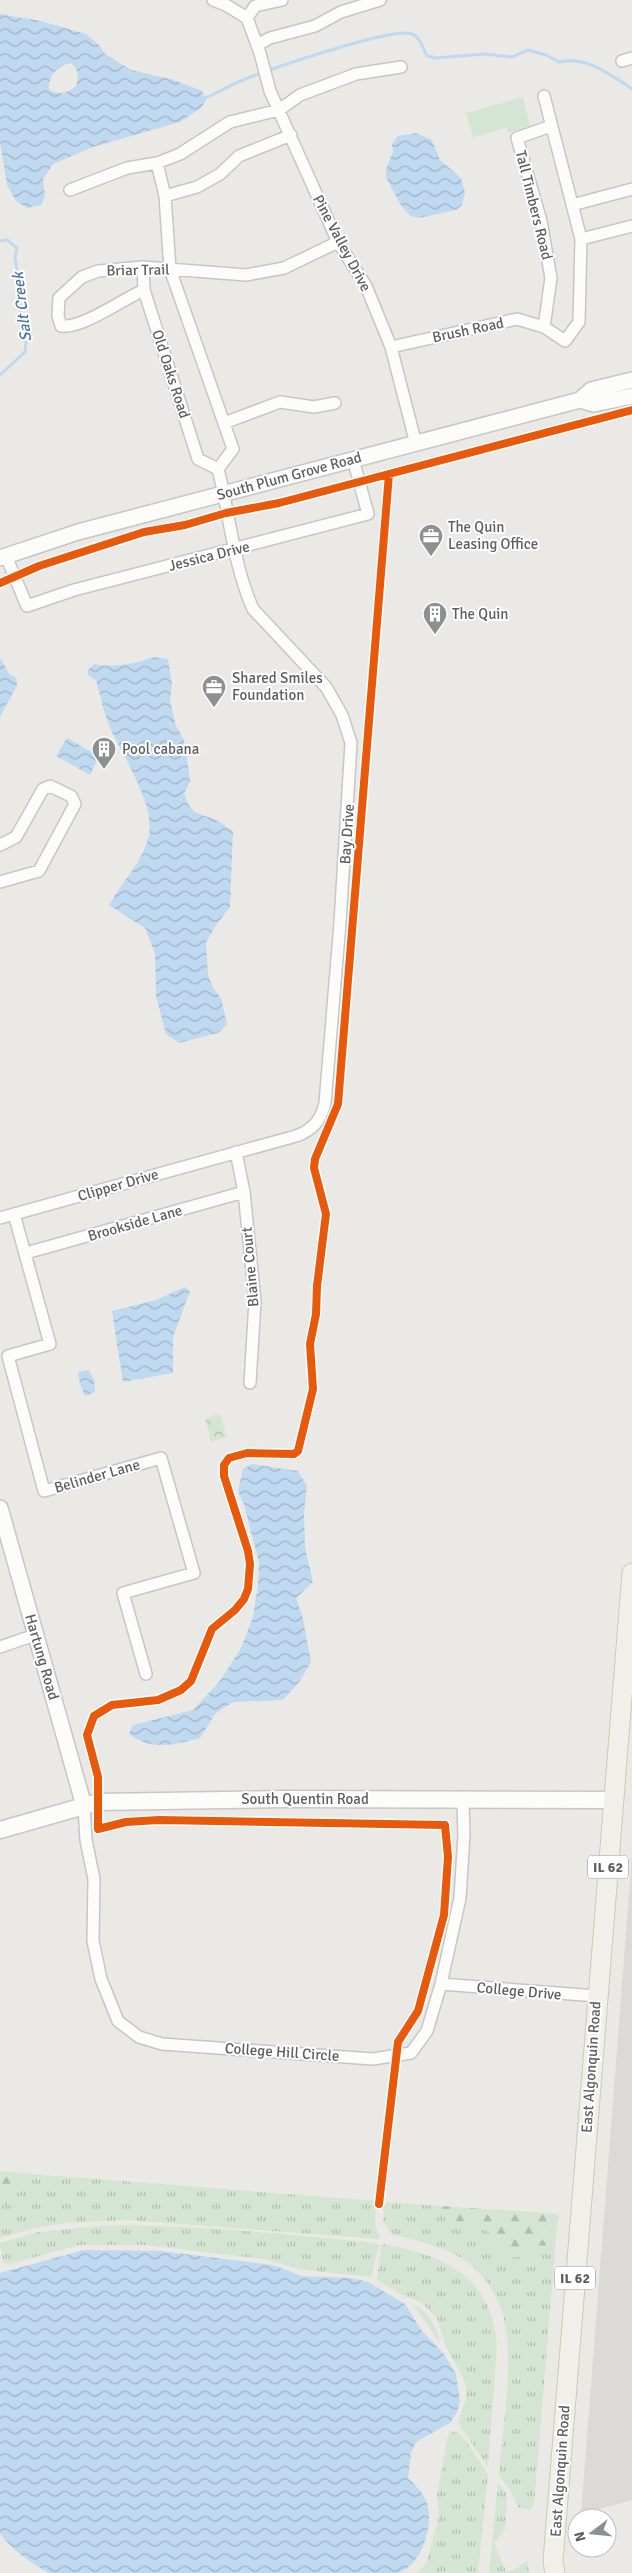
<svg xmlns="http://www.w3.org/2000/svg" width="632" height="2573" font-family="Signika,sans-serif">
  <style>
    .industrial { fill: #dbdad7 }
    .grass { fill: url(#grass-tufts) }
    .forest { fill: url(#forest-firs) }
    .park { fill: url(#park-crowns) }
    .pitch { fill: #d5e5d3 }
    .water { fill: url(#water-waves); fill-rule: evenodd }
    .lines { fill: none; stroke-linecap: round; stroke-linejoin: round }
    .stream { stroke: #bfd9f0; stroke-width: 3 }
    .minor-casing { stroke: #c6c6c6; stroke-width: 14 }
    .tertiary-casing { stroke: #c6c6c6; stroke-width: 18 }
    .secondary-casing { stroke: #c7c7c7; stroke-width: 19 }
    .primary-casing { stroke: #cfc9b6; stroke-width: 21 }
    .minor { stroke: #fcfcfb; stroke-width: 11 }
    .tertiary { stroke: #fcfcfb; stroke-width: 15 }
    .secondary { stroke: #fcfcfb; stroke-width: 16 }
    .primary { stroke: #f1f0e8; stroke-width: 19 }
    .cycleway-casing { stroke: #fff; stroke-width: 11 }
    .cycleway { stroke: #e8590c; stroke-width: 8 }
    .labels { text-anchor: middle; stroke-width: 4; stroke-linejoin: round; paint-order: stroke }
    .shield { fill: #fff; stroke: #8d8e91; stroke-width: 1 }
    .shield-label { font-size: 14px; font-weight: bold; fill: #5c5e62 }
    .street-label { font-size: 15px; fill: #5c5e62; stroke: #fff }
    .poi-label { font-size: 15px; fill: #5c5e62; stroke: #fff; text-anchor: start }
    .water-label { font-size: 16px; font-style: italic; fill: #4c74a3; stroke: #fff }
  </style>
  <defs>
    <pattern id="grass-tufts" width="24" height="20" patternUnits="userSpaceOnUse" patternTransform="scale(1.25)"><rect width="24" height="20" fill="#d5e5d3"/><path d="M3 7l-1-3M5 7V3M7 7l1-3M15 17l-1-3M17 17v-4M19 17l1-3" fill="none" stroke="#b0bdaf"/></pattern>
    <pattern id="forest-firs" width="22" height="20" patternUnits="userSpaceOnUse" patternTransform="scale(1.25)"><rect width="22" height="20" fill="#d5e5d3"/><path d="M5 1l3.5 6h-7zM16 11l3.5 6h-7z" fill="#b0bdaf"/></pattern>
    <pattern id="park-crowns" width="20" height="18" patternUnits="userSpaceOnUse" patternTransform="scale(1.25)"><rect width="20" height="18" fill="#d5e5d3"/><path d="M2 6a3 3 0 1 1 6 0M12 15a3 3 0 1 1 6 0" fill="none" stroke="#b0bdaf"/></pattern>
    <pattern id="water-waves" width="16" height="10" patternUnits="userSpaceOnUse" patternTransform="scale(1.25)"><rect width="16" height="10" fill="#bfd9f0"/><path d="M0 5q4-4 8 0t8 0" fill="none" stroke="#9eb3c6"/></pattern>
  </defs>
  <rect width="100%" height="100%" fill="#eae9e5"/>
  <path class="industrial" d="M632,1855V2500L581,2514Z"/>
  <path class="grass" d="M32,2174L376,2201L375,2224L380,2237L379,2239L127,2220L64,2223L34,2228L0,2238V2204H5L16,2196L22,2179Z
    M384,2202L440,2206L444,2215L459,2222L476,2224L489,2232L506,2257H519L530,2246L550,2244L549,2213L558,2214L534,2505L529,2510L518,2507L509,2488L499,2476C502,2428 515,2361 503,2315C498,2295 483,2274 467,2262C446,2246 416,2241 391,2234L383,2220Z
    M107,2225C196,2225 286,2234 375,2243L379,2246L371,2277L305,2270L263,2259L145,2245H79L9,2264L3,2262L0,2243L39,2232Z
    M384,2244C446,2256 491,2276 497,2345L488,2467L458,2423L466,2399V2387L462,2375L446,2347L437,2318L421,2302L404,2296L377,2280L381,2246Z
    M413,2304C429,2313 436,2325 440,2343Z
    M454,2431L463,2437L488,2474L478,2573H417L426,2564L436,2529L439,2515L437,2495L447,2439L449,2433Z
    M498,2483L507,2493L505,2530L494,2543L506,2571H512L527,2561L529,2573H489Z"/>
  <path class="forest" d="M0,2171L32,2174L22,2179L16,2196L5,2204H0Z
    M440,2206L549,2213L550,2245L530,2246L519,2257H506L489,2232L476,2224L459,2222L444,2215Z"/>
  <path class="park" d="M220,1414L227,1437L211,1442L205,1418Z"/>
  <path class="pitch" d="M523,97L530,126L508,133L507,128L473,137L466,113Z"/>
  <path class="water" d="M0,14L41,21L86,34L99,45L105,54L131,70L174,80L202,91L206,100L201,108L180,122L93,147L53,164L43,179L45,196L41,205L27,208L16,201L7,185L0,142ZM70,63C79,69 79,76 76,86C67,94 60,95 49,90C48,76 56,67 70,63Z
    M416,133L432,140L440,160L461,178L465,193L462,205L456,210L419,218L410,216L400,204L386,177V169L393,152L392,144L398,136Z
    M154,657L168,659L172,684L170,701L176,726L184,740L188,766L190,781L184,794C193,818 198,812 216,820C222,823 227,828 233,831L230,907L216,925L206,943L208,975L213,988L221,998L227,1024L218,1033L179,1043L166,1034L156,996L155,953L145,928L109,905C122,882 143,862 149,835C155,806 124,757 112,732C104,716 101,697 96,680L89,676L87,671L94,664C116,668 133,664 154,657Z
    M0,658L10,675L16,677L17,685L0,717Z
    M67,738L99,756L90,775L56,756Z
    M185,1287L190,1291L173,1337V1373L123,1382L112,1311L156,1300Z
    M89,1370L94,1380L95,1392L85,1396L80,1384L78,1372Z
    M252,1464L298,1471L307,1486L304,1513L305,1547L313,1582L296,1598L303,1619L311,1662L300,1681L283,1700L233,1702L215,1714L200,1738C175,1745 151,1751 129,1734L133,1725L193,1710L220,1681L241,1648L253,1617L258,1585L259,1562L244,1505L238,1491L243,1469Z
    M84,2250L161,2251L273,2265L302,2276L351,2278L368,2282L405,2304L422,2331L444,2354L456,2374L460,2401L457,2412L450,2423L416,2442L411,2453L408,2478C415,2485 423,2492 427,2503C434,2525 422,2565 398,2573H49C30,2562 12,2551 0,2533V2273Z"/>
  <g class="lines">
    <path class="stream" d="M205,98C218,93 230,85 243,80C268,70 394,26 412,34C420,37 423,48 427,56L436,58L484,54L512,57L528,50L546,55L559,62C588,56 609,74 632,89
      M0,241L7,240L17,248L15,257L20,298L21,333L26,342L25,352L0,375"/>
    <defs>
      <path id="minor" d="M213,0L226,5L247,18
        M247,18L260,53L270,91L338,242L366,286L391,347L416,444
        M247,18L255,6L282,0
        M257,45L270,38L315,26L341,12L380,0
        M622,61L632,58
        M544,96L581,239L579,322L565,341L544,327L551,278L541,221L517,138L551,126
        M70,190L127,168L157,163L180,154L230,122L279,110L300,95L356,74L401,67
        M165,196L197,187L220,174L239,156L291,135
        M572,205L632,189
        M581,239L632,226
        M143,267L144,290L198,459L218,469
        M144,290C123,299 82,329 61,326L58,316L59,298L82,277L98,271L143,267L246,275L284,268L338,242
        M391,347L517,319L544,327
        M224,423L280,402L314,407L335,403
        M6,556L27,606L74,590L368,514L353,459
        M0,845L16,837L43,789L50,786L71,796L75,804L39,871L0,882
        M236,1152L244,1192L255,1301L250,1383
        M14,1214L50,1344L8,1356L44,1491L161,1458L194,1573L123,1593L146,1674
        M0,1218L296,1136C313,1130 321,1120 325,1103L340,923L351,743L342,715L326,687L253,609C233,564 230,516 218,469L233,449L170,269L165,196L157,163
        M26,1253L244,1192
        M0,1647L35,1635
        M84,1806L86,1840L94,1879L93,1941L101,1979L118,2021L139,2037L162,2044L373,2059L411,2053L427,2031L441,1984L460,1898L464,1835L463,1801
        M441,1984L597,1996"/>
      <path id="tertiary" d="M580,400L594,404L632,396
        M0,558L78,532L580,400L591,390L632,380
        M0,1508L84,1806"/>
      <path id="secondary" d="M0,1830L98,1802L285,1799L614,1800"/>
      <path id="primary" d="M555,2573L553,2561L632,1573"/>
    </defs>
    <use href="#minor" class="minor-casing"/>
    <use href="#tertiary" class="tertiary-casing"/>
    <use href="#secondary" class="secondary-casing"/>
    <use href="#primary" class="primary-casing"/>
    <use href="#minor" class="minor"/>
    <use href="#tertiary" class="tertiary"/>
    <use href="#secondary" class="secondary"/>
    <use href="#primary" class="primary"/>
    <defs>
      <path id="cycleway" d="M0,583L39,566L144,532L185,525L226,513L279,503L632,410
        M379,2204L398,2042L418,2011L444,1915L448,1857L445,1825L159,1820L126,1822L98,1829V1777L87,1735L94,1716L112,1705L158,1700L181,1690L191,1681L212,1629L235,1610L244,1599L248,1589L250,1564L248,1551L224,1476V1465L229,1458L247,1453L294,1454L298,1451L313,1389L310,1344L316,1314L317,1286L326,1214L314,1168L315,1159L338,1104L389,474"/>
    </defs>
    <use href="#cycleway" class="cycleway-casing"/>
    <use href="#cycleway" class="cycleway"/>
  </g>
  <defs>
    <symbol id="office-pin" viewBox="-11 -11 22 30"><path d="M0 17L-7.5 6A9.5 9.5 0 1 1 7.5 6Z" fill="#8e8f90" stroke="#fff"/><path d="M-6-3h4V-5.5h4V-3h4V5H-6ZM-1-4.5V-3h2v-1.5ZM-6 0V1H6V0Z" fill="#fff"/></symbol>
    <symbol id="building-pin" viewBox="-11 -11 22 30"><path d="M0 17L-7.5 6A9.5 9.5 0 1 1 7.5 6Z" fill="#8e8f90" stroke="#fff"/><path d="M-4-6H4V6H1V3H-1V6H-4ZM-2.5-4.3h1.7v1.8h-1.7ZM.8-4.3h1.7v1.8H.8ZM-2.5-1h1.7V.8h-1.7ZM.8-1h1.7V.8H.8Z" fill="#fff"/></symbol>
  </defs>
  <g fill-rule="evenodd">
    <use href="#office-pin" x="417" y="522" width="28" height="38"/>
    <use href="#building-pin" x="421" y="600" width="28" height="38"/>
    <use href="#office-pin" x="200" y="673" width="28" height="38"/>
    <use href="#building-pin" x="90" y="735" width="28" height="38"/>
  </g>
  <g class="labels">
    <g class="shield">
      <rect x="588" y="1855.5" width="40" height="23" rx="4"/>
      <rect x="555" y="2266.5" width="40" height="23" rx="4"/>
    </g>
    <g class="shield-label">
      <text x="608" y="1872">IL 62</text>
      <text x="575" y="2283">IL 62</text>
    </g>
    <g class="street-label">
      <text transform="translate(534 205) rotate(76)" y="5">Tall Timbers Road</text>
      <text transform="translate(342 243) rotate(62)" y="5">Pine Valley Drive</text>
      <text transform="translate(138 270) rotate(-1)" y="5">Briar Trail</text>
      <text transform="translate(468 330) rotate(-12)" y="5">Brush Road</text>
      <text transform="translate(171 374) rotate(72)" y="5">Old Oaks Road</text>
      <text transform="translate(289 476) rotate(-15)" y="5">South Plum Grove Road</text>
      <text transform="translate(209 556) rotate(-14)" y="5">Jessica Drive</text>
      <text transform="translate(347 834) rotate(-86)" y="5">Bay Drive</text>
      <text transform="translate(118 1185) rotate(-16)" y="5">Clipper Drive</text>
      <text transform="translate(135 1223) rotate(-16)" y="5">Brookside Lane</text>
      <text transform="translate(250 1267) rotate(-95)" y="5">Blaine Court</text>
      <text transform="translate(97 1476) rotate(-16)" y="5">Belinder Lane</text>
      <text transform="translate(42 1657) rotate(74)" y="5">Hartung Road</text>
      <text x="305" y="1804">South Quentin Road</text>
      <text transform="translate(519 1991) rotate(5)" y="5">College Drive</text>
      <text transform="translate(282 2052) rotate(4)" y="5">College Hill Circle</text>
      <text transform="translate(591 2067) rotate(-86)" y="5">East Algonquin Road</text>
      <text transform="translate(560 2471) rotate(-86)" y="5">East Algonquin Road</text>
    </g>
    <g class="poi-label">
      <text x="448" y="532">The Quin<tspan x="448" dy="17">Leasing Office</tspan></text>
      <text x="452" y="619">The Quin</text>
      <text x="232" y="683">Shared Smiles<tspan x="232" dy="17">Foundation</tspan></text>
      <text x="122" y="754">Pool cabana</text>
    </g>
    <g class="water-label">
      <text transform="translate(21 307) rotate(-97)" y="6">Salt Creek</text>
    </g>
  </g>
  <g transform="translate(592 2533) rotate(254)"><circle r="24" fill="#ffffff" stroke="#bebfc0"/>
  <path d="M0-4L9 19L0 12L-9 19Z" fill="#8e8f90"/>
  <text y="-8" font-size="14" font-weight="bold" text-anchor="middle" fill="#5c5e62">N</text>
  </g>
</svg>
